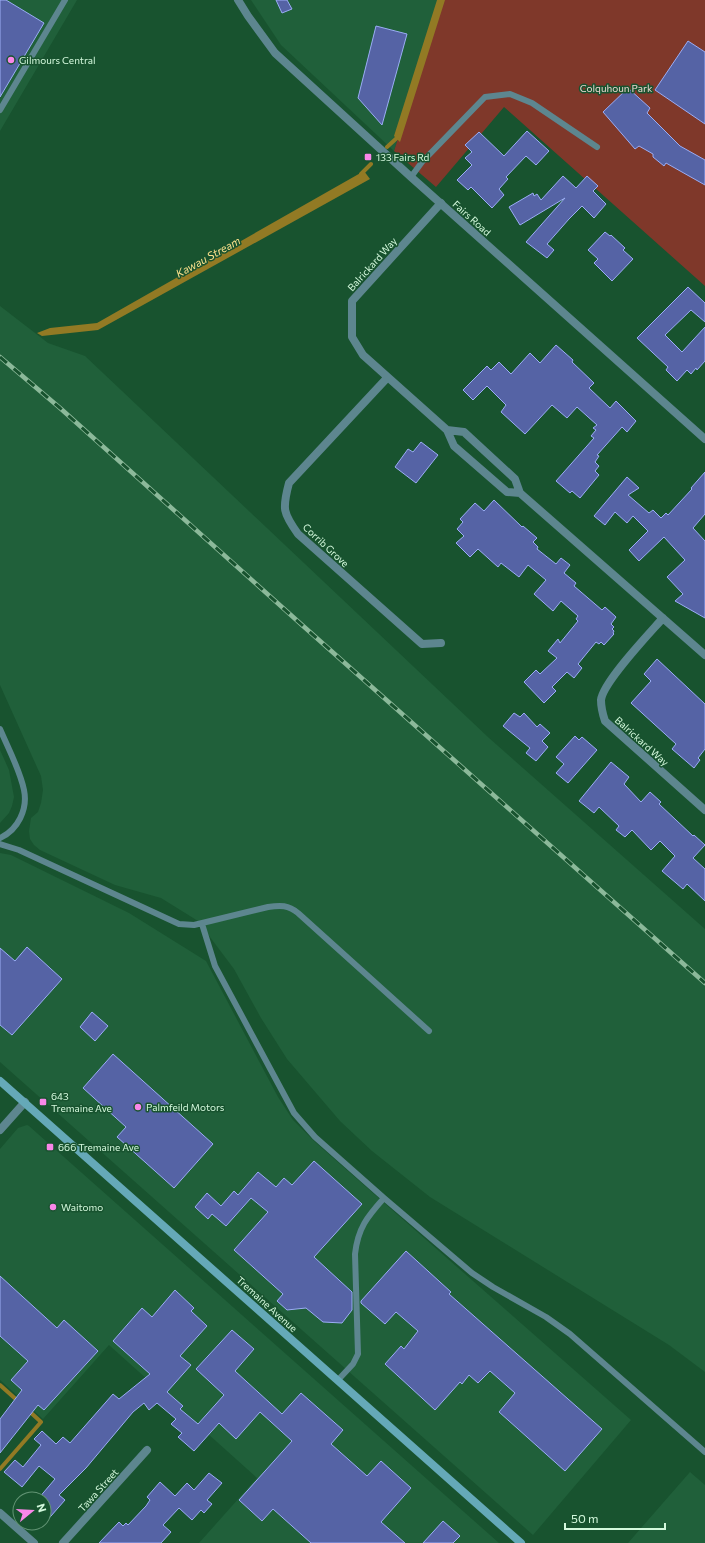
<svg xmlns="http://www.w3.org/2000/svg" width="705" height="1543" font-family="Commissioner,sans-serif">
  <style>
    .built { fill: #20603a }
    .green { fill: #7f382a }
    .water { fill: #927a24 }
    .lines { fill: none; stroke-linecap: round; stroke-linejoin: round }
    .stream { stroke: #927a24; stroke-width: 4 }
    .building { fill: #5563a5; stroke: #9badf5 }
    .service { stroke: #5d868f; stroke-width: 6 }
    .minor { stroke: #5d868f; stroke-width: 8 }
    .tertiary { stroke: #5d868f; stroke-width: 8 }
    .secondary { stroke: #65a9b8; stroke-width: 8 }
    .rail-casing { stroke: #8cb99a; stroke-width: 4.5 }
    .rail { stroke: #18532f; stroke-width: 3; stroke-dasharray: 9; stroke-linecap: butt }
    .poi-dot { fill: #f987e8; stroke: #18532f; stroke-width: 1.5 }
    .labels { text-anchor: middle; stroke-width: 3; stroke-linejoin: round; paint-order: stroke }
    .poi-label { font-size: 10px; fill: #d4f9dd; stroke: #18532f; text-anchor: start }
    .park-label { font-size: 10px; fill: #efd8d2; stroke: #18532f }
    .street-label { font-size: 10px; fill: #d4f9dd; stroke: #18532f }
    .water-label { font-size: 11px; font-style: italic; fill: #fbe18c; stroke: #18532f }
  </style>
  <rect width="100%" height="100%" fill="#18532f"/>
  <path class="built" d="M0,0H77L0,131Z
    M251,0H442L394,151L281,45Z
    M0,306L48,343L85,356L489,738L705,929V1372L669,1345L430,1197L372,1151L340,1121L287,1059L261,1018L234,969L198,921L161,898L115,885L40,850L34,845L30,839L29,831L31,818L38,812L41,803L43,790L41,776L0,685Z
    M0,750L9,770L14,797L12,806L9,813L0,823Z
    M0,853L11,855L129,913L206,961L278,1097L293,1120L315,1142L631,1420L533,1535L0,1062Z
    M27,1125L29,1126L499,1543H199L257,1478L109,1345L43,1419L0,1380V1149L18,1128Z
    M690,1472L705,1485V1543H628Z"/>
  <path class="green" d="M442,0H705V286L504,107L436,187L394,151Z"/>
  <path class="water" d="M437,0H445L400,142L394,136Z
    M364,171L370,179L98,330L42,336L37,333L50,328L97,323Z"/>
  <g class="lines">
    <path class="stream" d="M387,147L399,136
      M361,174L371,164
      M0,1385L19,1402
      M0,1469L41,1422L28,1410"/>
  </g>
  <path class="building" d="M0,0H6L44,23L0,97Z
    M276,0H287L292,9L282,13Z
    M376,26L407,34L382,125L358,98Z
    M688,41L705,52V124L655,90Z
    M628,88L650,108L647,113L680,146L705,160V185L666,163L664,166L653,157V154L639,146L635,149L603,112Z
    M527,131L549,151L536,165L526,156L506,177L508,179L499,189L504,195L492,208L471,187L468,190L457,180L472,165L465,158L472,152L465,145L479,132L504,156Z
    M563,176L576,188L587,176L598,186L593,191L606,204L594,218L582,206L569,219L547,244L554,250L547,258L526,242L565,198L520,225L509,207L533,193L534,196L537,194L541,200Z
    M605,232L610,236L611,235L625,248L623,250L633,259L612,281L594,263L598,259L588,250Z
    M688,287L705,303V322L691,310L665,335L682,352L705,327V361L697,370L696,368L691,374L687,370L677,381L666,370L668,367L637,338Z
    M556,345L573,360L572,362L594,383L589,388L610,408L616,401L636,421L627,432L622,427L597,455L599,456L595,462L599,466L595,471L599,475L580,498L572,491L570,493L556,481L594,438L591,436L596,430L593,428L597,425L577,407L567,418L552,405L525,434L501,412L506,405L487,386L473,400L463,390L487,366L491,370L499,362L511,374L530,353L540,363Z
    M421,442L438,455L416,483L395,467L408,449L413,452Z
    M705,472V514L693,528L705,541V618L675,601L683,594L667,577L685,560L664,537L639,561L629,550L648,531L633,516L627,523L615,512L605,525L594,516L627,477L639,488L628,495L649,513L653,510L661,518L666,513L668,515L692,489L691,488Z
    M494,500L522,527L523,526L537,538L533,542L538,547L537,549L556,564L561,558L570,565L564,573L576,583L574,586L602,610L605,607L616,617L611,624L614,627L612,629L614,631L613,633L614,634L604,645L601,642L599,644L596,642L578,664L582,668L574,678L567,672L552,687L556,691L544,703L524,682L536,670L540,674L557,658L548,651L558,639L560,643L578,621L576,619L578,616L561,601L553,611L534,594L546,580L528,565L519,577L501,563L498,567L478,549L470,557L456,543L464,536L457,529L463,522L460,519L475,503L484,511Z
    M657,659L705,704V749L698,758L700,760L694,768L672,749L676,744L631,703L651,681L644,674Z
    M514,713L520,717L524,713L537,727L540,724L550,733L542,741L548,747L536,761L526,753L530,748L503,726Z
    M575,736L579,740L582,737L597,750L568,783L556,773L564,764L556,757Z
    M611,762L629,777L624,784L641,802L650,792L661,802L659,804L693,836L694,835L705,845L693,858L705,869V901L687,884L683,889L662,871L675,856L660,841L651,850L632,830L625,837L616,830L619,826L599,807L594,813L579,801Z
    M27,947L62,979L12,1035L0,1025V948L15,961Z
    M92,1012L108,1026L95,1041L80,1027Z
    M113,1054L213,1144L174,1188L117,1137L126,1127L83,1088Z
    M314,1161L362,1204L314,1257L352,1292V1310L342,1323L323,1322L306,1308L287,1310L277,1301L283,1294L234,1250L268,1212L251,1198L226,1226L212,1214L208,1219L195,1207L207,1193L221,1206L234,1191L238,1195L258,1172L276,1187L284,1178L292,1185Z
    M406,1251L451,1292L449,1294L602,1429L565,1471L499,1412L515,1393L490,1371L478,1383L469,1375L462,1384L460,1382L435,1410L385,1364L401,1346L404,1349L418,1331L396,1312L385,1324L361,1303V1301Z
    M0,1276L57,1328L64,1320L98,1351L44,1410L38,1405L0,1453V1419L22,1390L11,1380L28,1361L0,1336Z
    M175,1290L194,1308L191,1311L207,1326L180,1356L191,1365L167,1392L183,1406L180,1409L198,1424L224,1395L196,1369L232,1330L254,1349L235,1371L282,1414L301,1393L343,1430L331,1444L367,1476L381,1461L411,1488L381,1522L405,1543H311L273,1509L262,1521L239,1500L292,1441L260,1412L236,1439L219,1423L194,1451L178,1437L182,1433L171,1424L176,1419L157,1403L149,1410L144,1403L133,1412L86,1468L59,1495L65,1500L44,1524V1499H38L55,1479L39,1466L22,1487L4,1472L15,1460L23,1467L41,1445L34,1439L42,1431L56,1444L63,1437L70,1443L113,1394L119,1399L150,1374L113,1341L142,1308L152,1317Z
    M209,1473L222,1483L207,1500L212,1504L204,1513L201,1510L192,1520L179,1508L163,1525L171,1532L161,1543H99L119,1522L123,1526L126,1523L128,1525L146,1506L150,1500L147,1497L160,1482L175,1496L187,1483L194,1490Z
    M443,1521L460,1536L453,1543H423Z"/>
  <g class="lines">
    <path class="service" d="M0,110L65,0
      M411,177L422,162L485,97L510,94L532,103L597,147
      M0,729C8,748 20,770 24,790C28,809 18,830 0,838
      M0,844L19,850L179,924L194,925L268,907C281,905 288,905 298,913L429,1031
      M202,924L215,966L294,1113L315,1137L384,1198
      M338,1380L353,1364L358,1354L355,1254C358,1228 367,1217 384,1198L472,1273L493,1287L546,1317L570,1334L705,1452"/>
    <path class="minor" d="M441,203L352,301V337L363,355L447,430
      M387,378L289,483C282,509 283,513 298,534L422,644L441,643
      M520,493L507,492L454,446L447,430L464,432L515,479L520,493L705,655
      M663,618C649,634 603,682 601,700C601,708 603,715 605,721L705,810
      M0,1130L25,1102
      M0,1513L34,1543
      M63,1543L147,1450"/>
    <path class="tertiary" d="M238,0L248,16L275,53L411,177L705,439"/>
    <path class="secondary" d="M0,1081L521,1543"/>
    <defs>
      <path id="rail" d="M0,357L60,408L302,625L705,983"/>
    </defs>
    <use href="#rail" class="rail-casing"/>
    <use href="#rail" class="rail"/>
  </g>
  <g class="poi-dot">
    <circle cx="11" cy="60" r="4"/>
    <rect x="364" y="153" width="8" height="8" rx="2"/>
    <rect x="39" y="1098" width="8" height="8" rx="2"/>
    <circle cx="138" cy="1107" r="4"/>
    <rect x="46" y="1143" width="8" height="8" rx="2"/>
    <circle cx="53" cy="1207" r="4"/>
  </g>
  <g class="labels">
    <g class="poi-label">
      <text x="19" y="64">Gilmours Central</text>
      <text x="376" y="161">133 Fairs Rd</text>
      <text x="51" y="1100">643<tspan x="51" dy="12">Tremaine Ave</tspan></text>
      <text x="146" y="1111">Palmfeild Motors</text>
      <text x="58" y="1151">666 Tremaine Ave</text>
      <text x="61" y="1211">Waitomo</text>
    </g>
    <g class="park-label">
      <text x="616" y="92">Colquhoun Park</text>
    </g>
    <g class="street-label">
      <text transform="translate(472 218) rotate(42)" y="4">Fairs Road</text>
      <text transform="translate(372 264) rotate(-48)" y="4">Balrickard Way</text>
      <text transform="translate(326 545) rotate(43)" y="4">Corrib Grove</text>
      <text transform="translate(642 741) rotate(42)" y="4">Balrickard Way</text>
      <text transform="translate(267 1304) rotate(42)" y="4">Tremaine Avenue</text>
      <text transform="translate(98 1490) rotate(-48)" y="4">Tawa Street</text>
    </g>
    <g class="water-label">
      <text transform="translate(208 257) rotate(-29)" y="4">Kawau Stream</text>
    </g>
  </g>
  <g transform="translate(32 1511) rotate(72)"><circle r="19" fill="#18532f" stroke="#639575"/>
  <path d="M0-3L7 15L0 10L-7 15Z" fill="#f987e8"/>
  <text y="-6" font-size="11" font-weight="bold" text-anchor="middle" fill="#d4f9dd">N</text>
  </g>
  <path d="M565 1523v6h100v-6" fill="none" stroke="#d4f9dd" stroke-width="2"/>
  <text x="571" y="1523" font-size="12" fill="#d4f9dd" stroke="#18532f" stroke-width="3" paint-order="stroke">50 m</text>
</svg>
